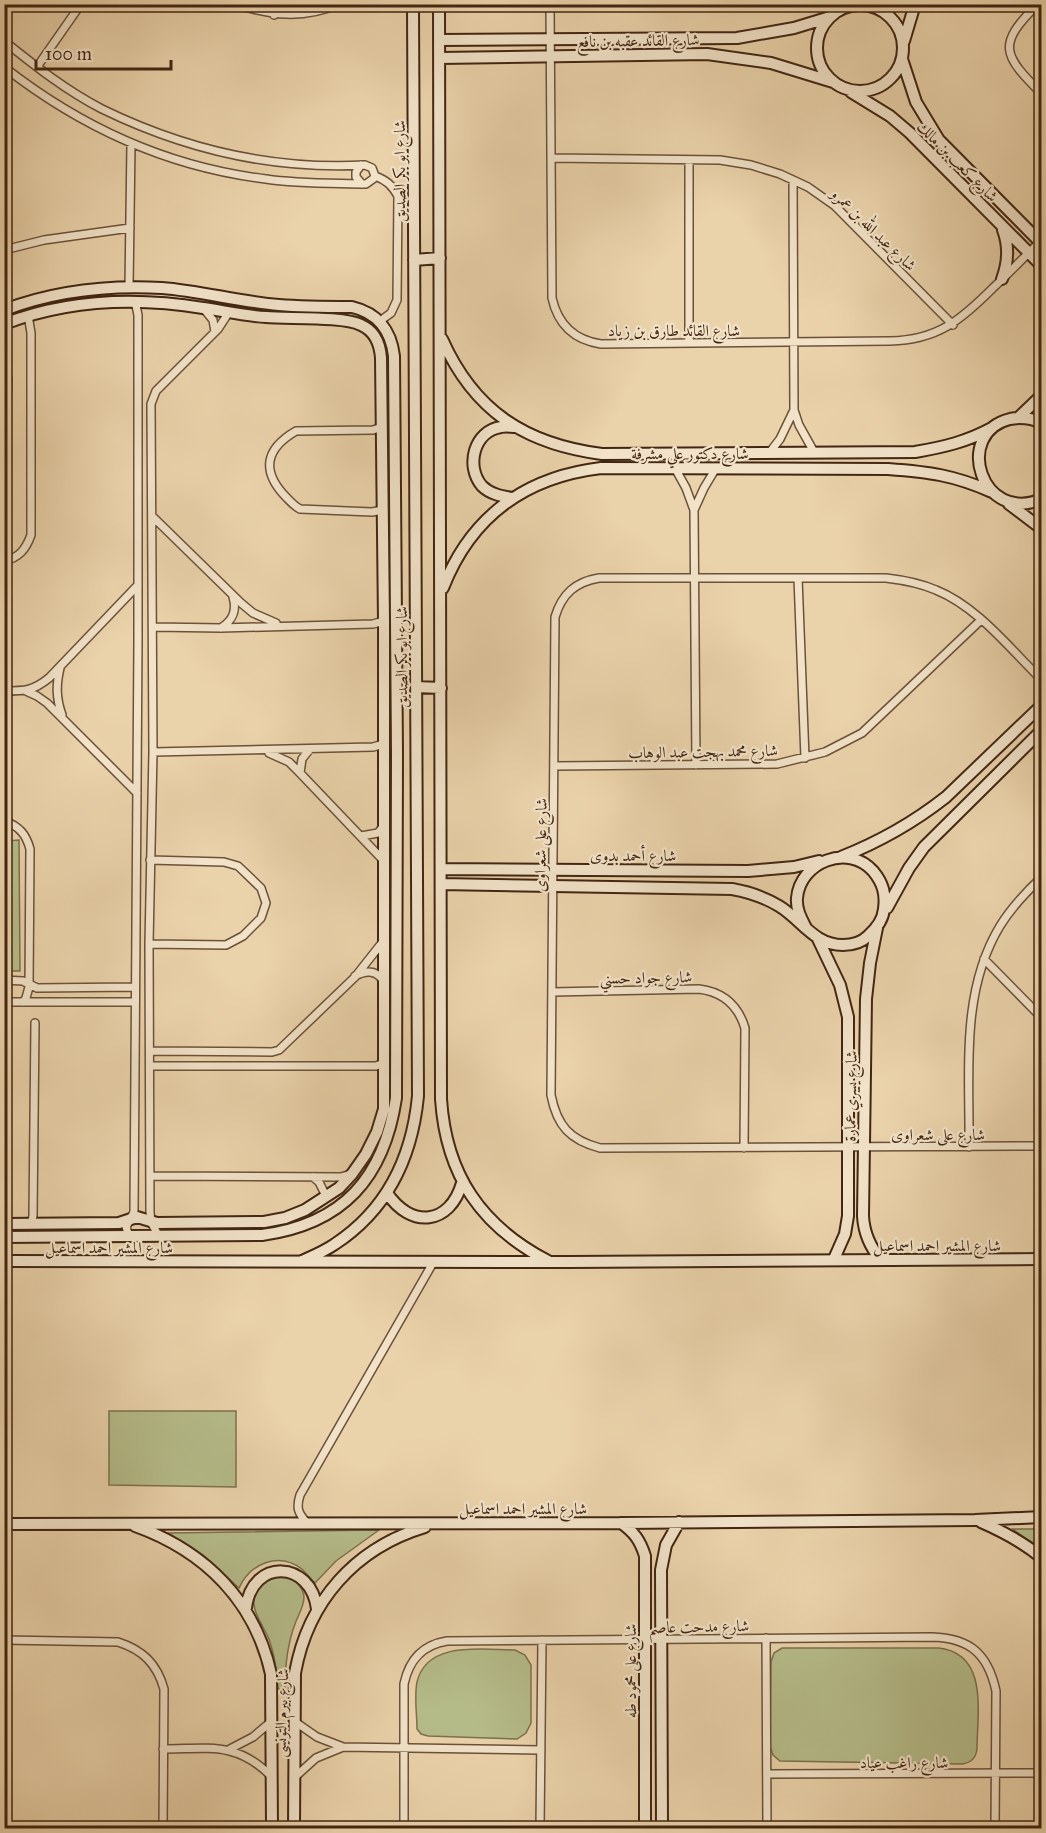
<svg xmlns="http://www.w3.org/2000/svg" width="1046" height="1833" font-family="'IM FELL Great Primer',Amiri,serif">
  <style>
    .green { fill: #b5bc8a; stroke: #7c714e; stroke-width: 1.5 }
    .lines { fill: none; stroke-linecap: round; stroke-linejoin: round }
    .street-casing { stroke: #6c5139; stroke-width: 10 }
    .secondary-casing { stroke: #422613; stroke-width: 14 }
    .street { stroke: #f1e2c8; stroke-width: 7 }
    .secondary { stroke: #f1e2c8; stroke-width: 10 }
    .labels { text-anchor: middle; stroke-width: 4.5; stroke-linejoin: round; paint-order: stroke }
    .street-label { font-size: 16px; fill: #422613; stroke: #f1e2c8 }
  </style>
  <rect width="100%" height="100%" fill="#ead2aa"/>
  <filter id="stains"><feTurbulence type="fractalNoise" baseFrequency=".00333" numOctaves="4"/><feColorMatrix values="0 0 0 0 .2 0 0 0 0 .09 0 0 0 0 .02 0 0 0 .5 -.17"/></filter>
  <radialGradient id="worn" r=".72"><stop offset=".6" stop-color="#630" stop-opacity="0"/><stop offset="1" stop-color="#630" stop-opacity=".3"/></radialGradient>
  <path class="green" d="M4,378H12L7,537H4Z
    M19,840L20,971H5V841Z
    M109,1411H236V1487L109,1485Z
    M1013,1529H1041V1551Z
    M379,1530L336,1561L315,1583C311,1579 306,1573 302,1569C278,1551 250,1564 239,1588L203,1555L167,1533Z
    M287,1575C295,1581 303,1586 304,1597C304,1607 298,1615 295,1624C287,1645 285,1667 285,1689H278C277,1673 275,1657 270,1642C265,1627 249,1610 255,1593C257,1588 263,1583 266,1578Z
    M782,1648H939C989,1654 977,1713 977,1749C976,1757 971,1763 962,1764L780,1761L773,1755L770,1746L771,1662L774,1653Z
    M515,1650L525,1655L531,1665V1723L526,1733L517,1739L428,1736L421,1734L417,1729C417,1714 414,1697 417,1682C427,1640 483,1650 515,1650Z"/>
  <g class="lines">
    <defs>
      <path id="street" d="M234,4C271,15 302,20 339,4
        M273,4L274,15
        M550,4L552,298C558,325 574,340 601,344L890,341C938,340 961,320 994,287C1010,272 1025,256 1041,241
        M1038,4C996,45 1003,55 1042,94
        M4,41C35,66 67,91 102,109C184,149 274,170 365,165L372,168L375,176C386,180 392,185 398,196L397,300L391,313L380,321
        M4,67C82,128 167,167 266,179C299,184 333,183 366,184L373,179L375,176
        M37,67L81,4
        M551,158L720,160L751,165L780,174L808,187L835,206L953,325
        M361,165L356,172V177L362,184
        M793,180L794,410L799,425L814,452
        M4,250L44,240L130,228
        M129,287L131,144
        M204,309L213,320L215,332
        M689,343V160
        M382,427L373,430L296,431C265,449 261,471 286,497C290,501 294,506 300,509L372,512L383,510
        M770,452L780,439L794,410
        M675,468L686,488L694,510L696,765
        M694,510L704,488L716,468
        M152,516L241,603L253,613L276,623
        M4,561C19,558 26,549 31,535V333L28,315
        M798,578L805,758
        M153,627L221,628L373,624L384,621
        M221,628C233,620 237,611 233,597
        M60,668C56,685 56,698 62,715
        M1042,680C1010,649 978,607 936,590C920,583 903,580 886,578H599C575,582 562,594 555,617L551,1095C557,1126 570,1140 600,1148L1042,1146
        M4,691C25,691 33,691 49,678L138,585
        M26,691L37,696L47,703L137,793
        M153,752L373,747L384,744
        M269,753L289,762L300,773L384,861
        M555,766L777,764L825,752L862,733L981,620
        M300,773L302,759L310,749
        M4,821C19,826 26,834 30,849L29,987L26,998L23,1002
        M361,836L378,833L384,825
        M149,944L226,945L243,936L261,918L266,903L261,888L238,866L224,862L150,860
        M984,959L1042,1018
        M355,976C367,970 377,970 384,982
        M4,980L23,981L37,988L135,987
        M552,992L699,989C723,992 738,1005 745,1028L744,1148
        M4,1002H135
        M150,1051L272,1052L279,1050L355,977L385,939
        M150,1066H376L384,1063
        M969,1147C970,1073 960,992 1000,926C1011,908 1026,892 1042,877
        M150,1176L341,1177L351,1174
        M313,1177L319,1182L325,1194L323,1200
        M31,1224L33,1216L35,1023
        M129,1236L126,1227L134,1212L138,641V315L135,301
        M153,1236L156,1231L151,1222L150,1212L149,944L153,752L151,404L156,391L218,329L229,312
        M307,1523C298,1513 296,1508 300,1495L434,1261
        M766,1638L767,1828
        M4,1640L118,1642C143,1650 157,1664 164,1689L163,1828
        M294,1721L317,1737L343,1747L541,1750
        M163,1749C209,1749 237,1741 272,1777
        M230,1749L253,1737L272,1721
        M767,1774L1042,1773
        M295,1777L316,1758L343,1747
        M404,1828V1684C409,1660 422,1645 447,1641L932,1637C970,1638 988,1654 996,1691L995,1828
        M540,1828L542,1640"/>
      <path id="secondary" d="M439,4L441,1099C446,1175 481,1226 548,1261
        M817 48a43 43 0 1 1 86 0a43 43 0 1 1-86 0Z
        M440,40L737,38L794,28L830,17
        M904,41L915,4
        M440,58L707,54L771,63L833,82
        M902,59L916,102L939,140L1042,244
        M851,92L890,116L910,133L1042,266
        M414,260L440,258
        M1002,279C1008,263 1009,246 1003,230
        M4,310C54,291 108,285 162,288C201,291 240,302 279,305C303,307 328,307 352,307C378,313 391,331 394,356L397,754L396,1098C384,1178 343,1224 262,1235L4,1237
        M4,324C69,299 135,297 203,308C224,311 245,316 266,317C288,319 344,316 361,325C375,331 380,344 381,358L384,621V1109L377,1132L366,1154L352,1174L339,1188L305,1210L285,1218L264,1222L157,1223L137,1217L119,1223L4,1224
        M442,339C474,411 525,444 602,454L915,452C944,447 966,442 992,428
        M1019,417L1042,395
        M1042,423C1031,418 1021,417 1010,419C953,433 981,525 1042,499
        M512,498C501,496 490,494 482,486C465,466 474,431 501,427C506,426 511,427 515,427
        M1009,504L1042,529
        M443,588C471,516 526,477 601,468L888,469C929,472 954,475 992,492
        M416,687L441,688
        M841,857C879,842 913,823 946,797L1042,705
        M441,869L748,871L794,867L819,861
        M441,884L732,889C749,892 764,897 779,906C802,920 814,945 843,945C852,945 862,942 868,936C876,929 883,920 884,909C886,894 883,883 873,871C848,843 800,862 797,898C796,909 801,918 806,928
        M887,908L909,868L924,847L1042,730
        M877,928L870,963L866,999L863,1216C864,1234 870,1247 881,1260
        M818,939L840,985L848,1017V1216L845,1234L834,1259
        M387,1193C411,1229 450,1225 462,1183
        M4,1261L569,1262L1042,1259
        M302,1261C313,1256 325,1251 335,1244C388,1209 412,1158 418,1096L413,4
        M981,1522C1004,1532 1023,1542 1042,1558
        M621,1523C634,1532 640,1540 645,1556V1828
        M4,1524L621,1523L975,1520L1042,1517
        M135,1526C205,1551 255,1601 271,1674L272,1828
        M246,1608C252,1558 311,1560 317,1609
        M294,1828L295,1673C308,1601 355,1548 425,1527
        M662,1828L661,1570L666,1545L679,1522"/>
    </defs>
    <use href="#street" class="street-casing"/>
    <use href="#secondary" class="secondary-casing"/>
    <use href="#street" class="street"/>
    <use href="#secondary" class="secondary"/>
  </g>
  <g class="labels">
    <g class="street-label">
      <text transform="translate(638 40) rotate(-1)" y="6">شارع القائد عقبه بن نافع</text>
      <text transform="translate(958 161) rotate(45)" y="6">شارع كعب بن مالك</text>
      <text transform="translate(399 171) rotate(-90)" y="6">شارع ابو بكر الصديق</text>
      <text transform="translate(874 229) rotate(44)" y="6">شارع عبد الله بن عمرو</text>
      <text x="674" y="336">شارع القائد طارق بن زياد</text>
      <text x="690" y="459">شارع دكتور علي مشرفة</text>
      <text transform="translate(401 657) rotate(-90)" y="6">شارع ابو بكر الصديق</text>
      <text transform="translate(703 751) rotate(-1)" y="6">شارع محمد بهجت عبد الوهاب</text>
      <text transform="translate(540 845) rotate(-89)" y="6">شارع على شعراوى</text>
      <text x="633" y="861">شارع أحمد بدوى</text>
      <text transform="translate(646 977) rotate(-1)" y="6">شارع جواد حسني</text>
      <text transform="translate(850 1096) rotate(-89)" y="6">شارع يسري عمارة</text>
      <text x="938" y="1140">شارع على شعراوى</text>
      <text x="937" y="1251">شارع المشير احمد اسماعيل</text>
      <text x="109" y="1253">شارع المشير احمد اسماعيل</text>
      <text x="523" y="1514">شارع المشير احمد اسماعيل</text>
      <text transform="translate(699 1626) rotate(-1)" y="6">شارع مدحت عاصم</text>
      <text transform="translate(630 1671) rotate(-90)" y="6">شارع على محمود طه</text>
      <text transform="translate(281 1713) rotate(-88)" y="6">شارع بيرم التونسى</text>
      <text x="904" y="1768">شارع راغب عياد</text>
    </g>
  </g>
  <rect width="1046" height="1833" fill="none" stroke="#ead2aa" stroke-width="24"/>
  <rect x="6" y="6" width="1034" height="1821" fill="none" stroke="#422613" stroke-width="3"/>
  <rect x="12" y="12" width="1022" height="1809" fill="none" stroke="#422613" stroke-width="1.5"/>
  <path d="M36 60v9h135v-9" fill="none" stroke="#422613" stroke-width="3"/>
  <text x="45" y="60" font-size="18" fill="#422613" stroke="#f1e2c8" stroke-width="4.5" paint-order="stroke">100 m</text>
  <rect width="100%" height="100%" filter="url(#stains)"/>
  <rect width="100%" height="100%" fill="url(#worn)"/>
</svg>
